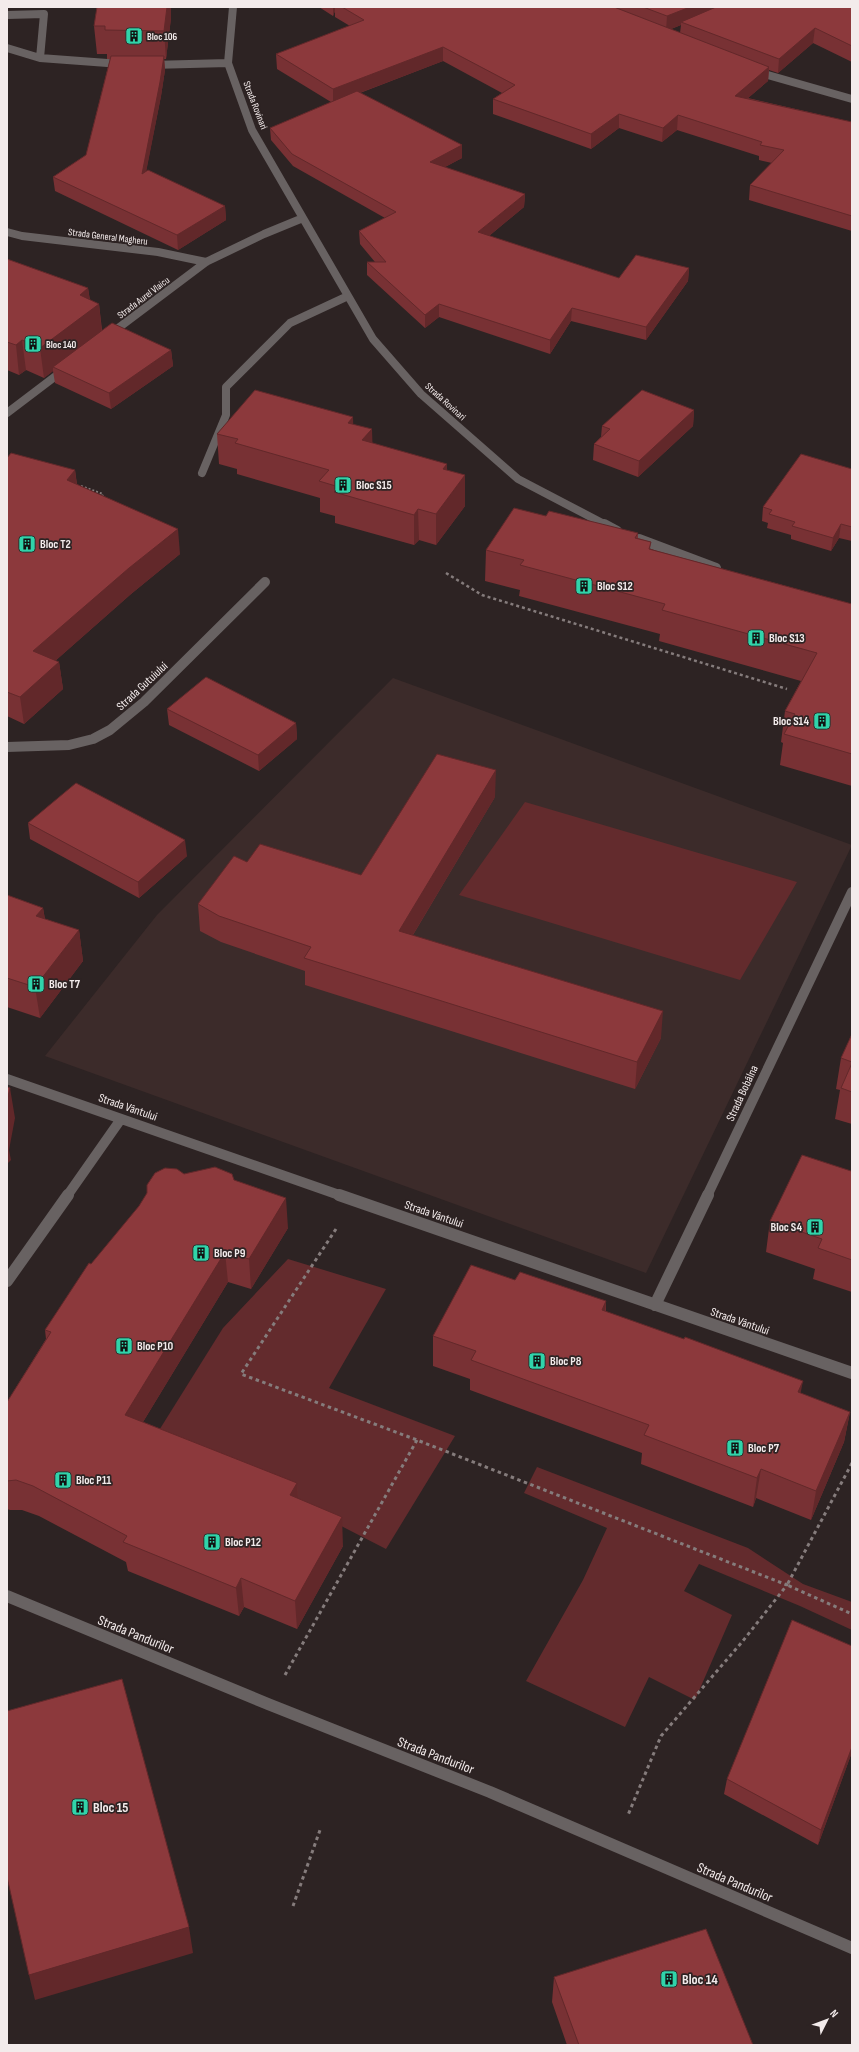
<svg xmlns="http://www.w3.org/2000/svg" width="859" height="2052" font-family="'Sofia Sans Condensed',sans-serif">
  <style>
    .built { fill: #3c2b2a }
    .green { fill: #632b2d }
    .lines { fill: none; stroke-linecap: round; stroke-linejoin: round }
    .path-far2 { stroke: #857c7c; stroke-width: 2; stroke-dasharray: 2 2; stroke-linecap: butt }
    .path-far1 { stroke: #857c7c; stroke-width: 2.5; stroke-dasharray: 3 3; stroke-linecap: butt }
    .path { stroke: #857c7c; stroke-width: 3; stroke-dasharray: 3.5 3.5; stroke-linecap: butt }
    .minor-far2 { stroke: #686262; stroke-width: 8 }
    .minor-far1 { stroke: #686262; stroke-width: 10 }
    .minor { stroke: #686262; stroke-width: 12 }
    .wall { fill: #783134; fill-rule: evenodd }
    .shaded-wall { fill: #62282a }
    .building { fill: #8c393c; stroke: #62282a }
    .labels { text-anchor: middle; stroke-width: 3.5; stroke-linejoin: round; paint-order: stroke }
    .far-poi-label { font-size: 10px; font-weight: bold; fill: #f3ebeb; stroke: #2d2323; text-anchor: start }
    .far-street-label { font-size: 10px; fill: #f3ebeb; stroke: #2d2323 }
    .poi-label { font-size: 12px; font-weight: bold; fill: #f3ebeb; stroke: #2d2323; text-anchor: start }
    .street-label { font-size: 12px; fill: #f3ebeb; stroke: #2d2323 }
    .near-street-label { font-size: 14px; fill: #f3ebeb; stroke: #2d2323 }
    .near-poi-label { font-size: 14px; font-weight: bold; fill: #f3ebeb; stroke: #2d2323; text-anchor: start }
  </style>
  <rect width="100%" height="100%" fill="#2d2323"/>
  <path class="built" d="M393,678L852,845L646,1273L45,1056L157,915Z"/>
  <path class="green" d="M525,802L797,882L740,980L459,895Z
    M288,1259L386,1289L329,1388L455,1436L386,1549L158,1432L223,1328Z
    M537,1467L748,1548L803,1584L852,1602V1630L800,1606L699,1564L684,1591L732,1615L695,1700L649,1677L625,1727L526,1681L583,1580L607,1528L524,1493Z"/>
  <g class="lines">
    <path class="path-far2" d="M81,486L103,494L102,497"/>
    <path class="path-far1" d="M446,573L482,595L787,689"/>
    <path class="path" d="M336,1229L241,1374L417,1440L787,1585L742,1642L661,1736L628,1815
      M852,1463L787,1585L852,1614
      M285,1675L417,1440
      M293,1906L320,1830"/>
    <path class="minor-far2" d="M233,7L228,63L252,130L373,339L421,394L518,479L606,525
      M7,15L44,14L40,58
      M7,48L40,58L121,64
      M151,65L228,63
      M757,72L852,99
      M7,232L22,236L158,252L206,262
      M109,335L206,262L264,234L303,218
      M7,413L65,369
      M202,473L226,415V387L290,323L348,296"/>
    <path class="minor-far1" d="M604,524L617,531
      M639,539L716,568
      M7,747L69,745L93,739L110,730L144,702L265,582
      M7,1079L342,1196
      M67,1196L121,1119
      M707,1196L852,892"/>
    <path class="minor" d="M339,1195L852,1373
      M7,1281L68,1195
      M655,1305L708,1195
      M7,1596L268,1704L490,1792L852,1948"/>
  </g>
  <path class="wall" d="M97,7H171V18L166,59H164L165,70L161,96L146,171L225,206L226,220L178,250L55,191L53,177L86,155L110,59H107V54H97L94,26Z
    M319,7H852V62L813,43L778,73L769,70L768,81L748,98L852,122V231L749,200L750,185L772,163L759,160V156L677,130L662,142L619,128L591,149L493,114V99L502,93L443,61L360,93L462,145V158L445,167L525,194L524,207L489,236L619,278L689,268L688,281L646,340L571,321L550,354L439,317L425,328L367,275V262H375L360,244L359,231L385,218L293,166L271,140L270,128L331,102L277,69L276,54L350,26L335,17V11L333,16ZM681,25L680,33L671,29Z
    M7,259L88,288L90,300L99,304L102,330L171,350L173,366L111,409L55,383L53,371L44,378L26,370L19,375L7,370Z
    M694,410L693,426L638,477L593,460L594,444L601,437L602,426Z
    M353,417V424L372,443L447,471L465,475V506L436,545L419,540L414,545L335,523V516L320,512V498L237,474V469L219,464L217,434Z
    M7,458L75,470L77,484L180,554L131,594L55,661L59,662L63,689L24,724L7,716Z
    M852,469V541L839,538L831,551L791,539V535L767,528L768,523L762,521L763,507Z
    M638,533V538L651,542L650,549L852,604V786L780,765L783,743L781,742L785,711L801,681L659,641L660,634L519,596L520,590L485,581L486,550Z
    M167,709L296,723L297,739L259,771L169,725Z
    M495,797L413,935L661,1038L635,1089L305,985V971L221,942L200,931L198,904L247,862L361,875Z
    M28,823L187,856L139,898L30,839Z
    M7,895L43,908L45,919L79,930L83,961L40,1018L7,1007Z
    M852,1034V1124L835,1119L840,1090L836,1089L841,1058Z
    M852,1169V1292L813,1279L815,1269L766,1252L770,1221L851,1171Z
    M184,1174L234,1180L288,1228L251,1289L228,1282L143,1422L297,1483L298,1499L343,1546L297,1629L244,1607L239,1616L128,1571L126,1562L39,1516L22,1510H10L7,1509V1402L46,1339L45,1330L91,1264Z
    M515,1280L606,1301V1312L800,1393L850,1412L844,1442L811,1520L756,1498L753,1507L641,1464L642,1453L470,1390V1379L433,1366V1336Z
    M852,1752L818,1845L724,1794L727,1779Z
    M554,1977L753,2045H567L552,2002Z"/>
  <path class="shaded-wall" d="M167,7H171V18L166,59L164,31Z
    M333,7H335V11L333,16Z
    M690,7H724L681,22V25L666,31L667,16Z
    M815,28L813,43L778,73L779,59Z
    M443,47V61L333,103V89Z
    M164,56L165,70L161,96L143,188L142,174Z
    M769,67L768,81L734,110L735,96Z
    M619,114V128L591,149V134Z
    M678,115L677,130L662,142L663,128Z
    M462,145V158L430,175V162Z
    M525,194L524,207L478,245V232Z
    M225,206L226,220L178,250L177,235Z
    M689,268L688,281L646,340V327Z
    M88,288L91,310L99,304L102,334L53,367V371L44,378L40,348L80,295Z
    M439,304V317L425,328V315Z
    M572,308L571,321L550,354V340Z
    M22,340L26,370L19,375L16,345Z
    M171,350L173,366L111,409L109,393Z
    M694,410L693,426L638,477L639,461Z
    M353,417L354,448L348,423Z
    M372,429L373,459L362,440Z
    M447,464V495L443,469Z
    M75,470L78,496L67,480Z
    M465,475V506L436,545V514Z
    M418,509L419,540L414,545V515Z
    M841,524L839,538L831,551L833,538Z
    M178,529L180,554L131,594L37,677L33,651L129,568Z
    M59,662L63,689L24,724L20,697Z
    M296,723L297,739L259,771L258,755Z
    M496,770L495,797L399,958V931Z
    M185,840L187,856L139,898L138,882Z
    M43,908L48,939L36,916Z
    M79,930L83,961L40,1018L35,987Z
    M663,1011L661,1038L635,1089L637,1062Z
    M10,1088L15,1118L9,1150L11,1160L7,1164V1101Z
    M286,1198L288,1228L251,1289L249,1259Z
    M225,1252L228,1282L129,1445L125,1415Z
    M606,1301L604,1331L602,1310Z
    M803,1381L797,1411L798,1392Z
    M850,1412L844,1442L811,1520L816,1491Z
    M761,1469L756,1498L753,1507L757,1478Z
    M297,1483L299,1513L290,1495Z
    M342,1517L343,1546L297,1629L295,1601Z
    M241,1578L244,1607L239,1616L236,1588Z
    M852,1747V1752L818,1845L821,1830Z
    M189,1927L193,1953L35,2000L29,1975Z"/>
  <path class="building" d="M97,7H167L164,31L105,30V26H94Z
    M342,7H614L769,67L735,96L852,122V216L750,185L784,150L760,145L762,142L678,115L663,128L619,114L591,134L493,99L515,85L443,47L333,89L276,54L364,20Z
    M643,7H690L667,16Z
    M716,7H852V46L815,28L779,59L681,22Z
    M111,56H164L160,82L142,174L148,170L225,206L177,235L53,177L86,155Z
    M357,91L462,145L430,162L525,194L478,232L619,278L636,255L689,268L646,327L572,308L550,340L439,304L425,315L367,262H386L359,231L396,212L292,154L270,128Z
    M7,259L88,288L80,295L99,304L40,348L22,340L16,345L7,342Z
    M112,323L171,350L109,393L53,367Z
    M255,390L353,417L348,423L372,429L362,440L447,464L443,469L465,475L436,514L418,509L414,515L334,492L339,487L319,481L329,470L235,443L238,439L217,434Z
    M642,390L694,410L639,461L594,444L610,429L602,426Z
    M11,453L75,470L67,480L178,529L129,568L33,651L59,662L20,697L7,692V458Z
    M801,454L852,469V527L841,524L833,538L792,526L795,522L769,514L772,510L763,507Z
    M514,508L546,516L549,511L638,533L635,538L651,542L649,549L852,604V754L784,734L795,714L785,711L817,653L662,610L665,604L520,565L524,560L486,550Z
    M206,677L296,723L258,755L167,709Z
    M437,754L496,770L399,931L663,1011L637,1062L304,958L311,947L219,916L198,904L234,856L247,862L260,844L361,875Z
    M76,783L185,840L138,882L28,823Z
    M7,895L43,908L36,916L79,930L35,987L7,978Z
    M852,1034V1062L841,1058Z
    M852,1063V1092L841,1088Z
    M7,1087L10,1088L7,1101Z
    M802,1155L851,1171L852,1169V1260L818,1248L822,1239L770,1221Z
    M215,1167L232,1174L234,1180L286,1198L249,1259L225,1252L125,1415L297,1483L290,1495L342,1517L295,1601L241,1578L236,1588L123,1542L127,1536L33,1486L16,1480L7,1481V1402L51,1332L45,1330L89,1263L91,1264L139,1206L147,1193V1185L155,1173L165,1168L177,1169L184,1174Z
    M471,1265L515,1280L520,1272L606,1301L602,1310L684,1339L685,1337L803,1381L798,1392L850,1412L816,1491L761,1469L757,1478L644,1435L649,1425L471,1360L476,1351L433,1336Z
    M792,1620L852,1646V1747L821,1830L727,1779Z
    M122,1679L189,1927L29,1975L7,1877V1711Z
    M706,1929L753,2045H579L554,1977Z"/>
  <defs>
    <symbol id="building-square" viewBox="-11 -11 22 22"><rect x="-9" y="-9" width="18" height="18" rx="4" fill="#30d4aa" stroke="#2d2323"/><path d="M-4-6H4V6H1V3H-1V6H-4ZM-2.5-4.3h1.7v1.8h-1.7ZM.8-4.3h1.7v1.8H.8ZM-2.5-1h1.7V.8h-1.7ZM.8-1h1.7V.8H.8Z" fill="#111"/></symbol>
  </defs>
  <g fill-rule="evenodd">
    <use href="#building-square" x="124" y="26" width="20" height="20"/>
    <use href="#building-square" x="23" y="334" width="20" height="20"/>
    <use href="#building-square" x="333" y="475" width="20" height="20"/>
    <use href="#building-square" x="17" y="534" width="20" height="20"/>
    <use href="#building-square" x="574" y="576" width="20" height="20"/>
    <use href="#building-square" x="746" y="628" width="20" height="20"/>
    <use href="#building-square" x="812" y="711" width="20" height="20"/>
    <use href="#building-square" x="26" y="974" width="20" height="20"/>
    <use href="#building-square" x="805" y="1217" width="20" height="20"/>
    <use href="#building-square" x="191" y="1243" width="20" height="20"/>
    <use href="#building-square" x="114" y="1336" width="20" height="20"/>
    <use href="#building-square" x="527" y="1351" width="20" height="20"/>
    <use href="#building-square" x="725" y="1438" width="20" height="20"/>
    <use href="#building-square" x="53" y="1470" width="20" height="20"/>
    <use href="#building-square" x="202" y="1532" width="20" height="20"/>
    <use href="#building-square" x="70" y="1797" width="20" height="20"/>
    <use href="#building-square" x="659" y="1969" width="20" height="20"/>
  </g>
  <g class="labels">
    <g class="far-poi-label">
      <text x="147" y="40">Bloc 106</text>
      <text x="46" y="348">Bloc 140</text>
    </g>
    <g class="far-street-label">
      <text transform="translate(256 105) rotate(69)" y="4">Strada Rovinari</text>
      <text transform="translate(108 236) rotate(7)" y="4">Strada General Magheru</text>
      <text transform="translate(143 297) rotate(-37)" y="4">Strada Aurel Vlaicu</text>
      <text transform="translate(446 401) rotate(42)" y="4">Strada Rovinari</text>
    </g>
    <g class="poi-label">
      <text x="356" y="489">Bloc S15</text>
      <text x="40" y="548">Bloc T2</text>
      <text x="597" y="590">Bloc S12</text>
      <text x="769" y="642">Bloc S13</text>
      <text x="809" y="725" text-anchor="end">Bloc S14</text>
      <text x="49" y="988">Bloc T7</text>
      <text x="802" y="1231" text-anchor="end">Bloc S4</text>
      <text x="214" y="1257">Bloc P9</text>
      <text x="137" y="1350">Bloc P10</text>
      <text x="550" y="1365">Bloc P8</text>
      <text x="748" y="1452">Bloc P7</text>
      <text x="76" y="1484">Bloc P11</text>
      <text x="225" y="1546">Bloc P12</text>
    </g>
    <g class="street-label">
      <text transform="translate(142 686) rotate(-43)" y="4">Strada Gutuiului</text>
      <text transform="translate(742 1093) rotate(-65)" y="4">Strada Bobâlna</text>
      <text transform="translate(128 1107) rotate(19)" y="4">Strada Vântului</text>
      <text transform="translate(434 1214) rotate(19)" y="4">Strada Vântului</text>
      <text transform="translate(740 1321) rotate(19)" y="4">Strada Vântului</text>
    </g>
    <g class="near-street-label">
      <text transform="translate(136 1634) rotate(22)" y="5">Strada Pandurilor</text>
      <text transform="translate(436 1755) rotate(21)" y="5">Strada Pandurilor</text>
      <text transform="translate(735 1882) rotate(23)" y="5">Strada Pandurilor</text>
    </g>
    <g class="near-poi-label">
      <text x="93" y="1812">Bloc 15</text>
      <text x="682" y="1984">Bloc 14</text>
    </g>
  </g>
  <rect width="859" height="2052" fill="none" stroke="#f3ebeb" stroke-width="16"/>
  <g transform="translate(827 2020) rotate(48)" stroke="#2d2323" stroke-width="3" paint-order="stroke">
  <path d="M0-3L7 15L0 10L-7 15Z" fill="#f3ebeb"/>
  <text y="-6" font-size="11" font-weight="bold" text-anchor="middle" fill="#f3ebeb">N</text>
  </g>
</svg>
